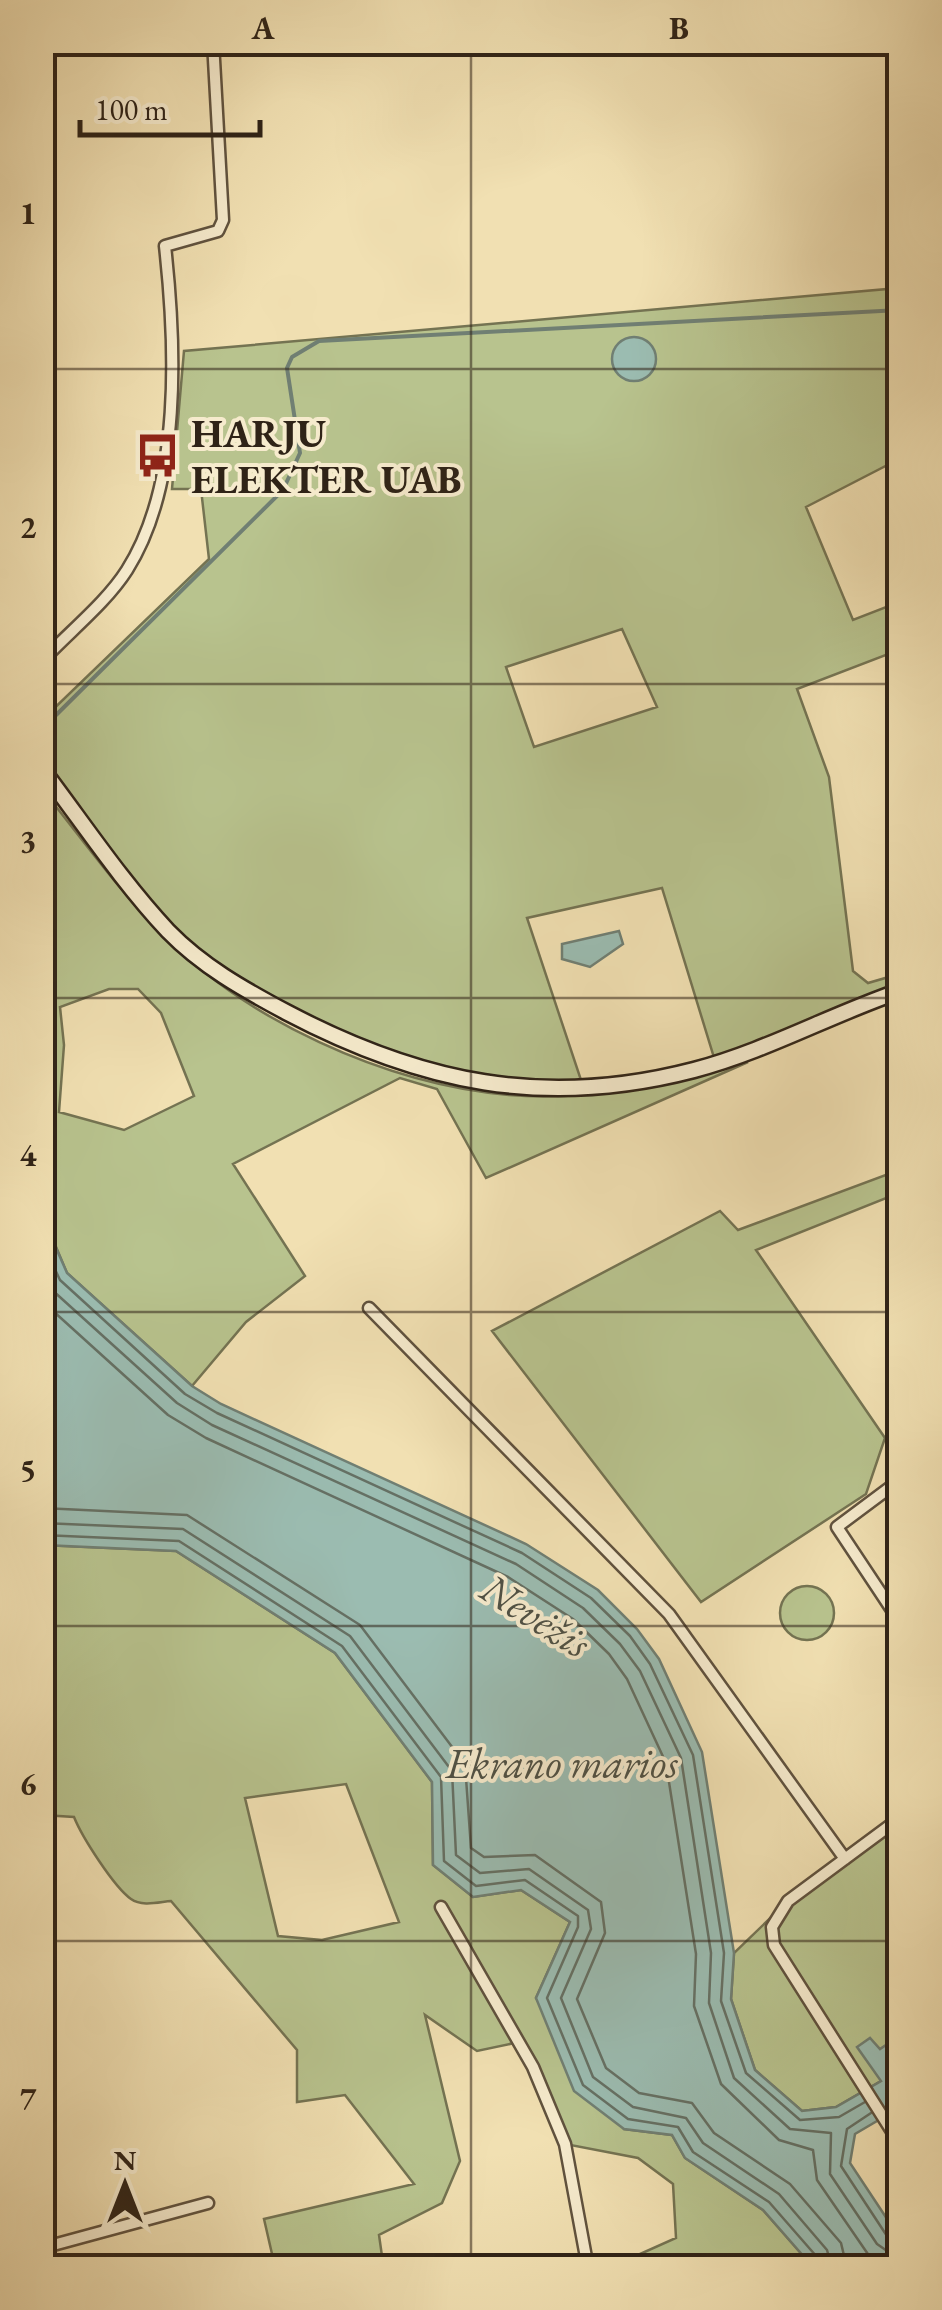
<svg xmlns="http://www.w3.org/2000/svg" width="942" height="2310" font-family="'EB Garamond',serif">
  <style>
    .green { fill: #b8c38e; stroke: #747352; stroke-width: 2.5; fill-rule: evenodd }
    .water { fill: #9bbcb1; stroke: #707f73; stroke-width: 2.5 }
    .lines { fill: none; stroke-linecap: round; stroke-linejoin: round }
    .shore { stroke: #657064; stroke-width: 2.5 }
    .stream { stroke: #707f73; stroke-width: 4 }
    .street-casing { stroke: #60523e; stroke-width: 15 }
    .secondary-casing { stroke: #2f2317; stroke-width: 19 }
    .street { stroke: #f6ebcd; stroke-width: 10 }
    .secondary { stroke: #f6ebcd; stroke-width: 14 }
    .grid { fill: none; stroke: #2f2317; stroke-width: 2.5; stroke-opacity: 0.55 }
    .labels { text-anchor: middle; stroke-width: 8; stroke-linejoin: round; paint-order: stroke }
    .poi-label { font-size: 40px; font-weight: bold; fill: #2f2317; stroke: #f6ebcd; text-anchor: start }
    .water-label { font-size: 42px; font-style: italic; fill: #4f5145; stroke: #f6ebcd }
    .neatline { fill: none; stroke: #2f2317; stroke-width: 4 }
    .grid-label { font-size: 32px; text-anchor: middle; font-weight: bold; fill: #2f2317 }
  </style>
  <rect width="100%" height="100%" fill="#f1e0b2"/>
  <filter id="stains"><feTurbulence type="fractalNoise" baseFrequency=".002" numOctaves="4"/><feColorMatrix values="0 0 0 0 .2 0 0 0 0 .09 0 0 0 0 .02 0 0 0 .5 -.17"/></filter>
  <radialGradient id="worn" r=".72"><stop offset=".6" stop-color="#630" stop-opacity="0"/><stop offset="1" stop-color="#630" stop-opacity=".3"/></radialGradient>
  <path class="green" d="M889,43H899V459L806,507L853,620L899,602V650L797,689L829,777L853,971L868,983L899,974V991L716,1064L662,888L527,918L584,1089L552,1091L368,1052L194,954L128,882L43,762L42,720L209,559L201,489H172L184,351L898,288ZM622,629L657,707L534,747L506,667Z
    M42,789C80,836 116,887 158,930C244,1020 385,1084 509,1095C589,1102 671,1083 748,1062L486,1178L437,1089L400,1078L233,1164L305,1276L246,1322L192,1386L67,1273L43,1216ZM109,989H138L161,1013L194,1096L124,1130L59,1112L64,1045L60,1007Z
    M899,1170V1193L756,1250L885,1438L866,1494L701,1602L492,1331L720,1211L738,1230Z
    M42,1545L176,1551L335,1653L432,1782L433,1865L473,1897L521,1890L570,1922L536,1998L624,2129L672,2135L685,2158L763,2210L813,2267L771,2261L751,2268L611,2267L676,2238L673,2184L638,2158L565,2144L519,2042L477,2051L425,2015L460,2161L442,2203L379,2235L382,2256L325,2267H275L264,2219L414,2184L345,2095L297,2102V2050L171,1901C159,1902 142,1907 131,1899C114,1887 82,1837 74,1817L43,1815ZM346,1784L399,1922L322,1940L278,1936L245,1798Z
    M780 1613a27 27 0 1 1 54 0a27 27 0 1 1-54 0Z
    M899,1818V2036L880,2050L881,2081L836,2107L802,2111L755,2070L731,1999L734,1953L788,1901Z"/>
  <path class="water" d="M612 359a22 22 0 1 1 44 0a22 22 0 1 1-44 0Z
    M619,931L623,944L590,967L562,959V944Z
    M42,1216L67,1273L192,1386L221,1404L526,1544L598,1590L637,1629L659,1659L702,1752L734,1953L731,1999L755,2070L802,2111L836,2107L881,2081L857,2047L870,2038L880,2049L899,2036V2108L855,2134L850,2163L899,2237V2267H813L763,2210L685,2158L672,2135L624,2129L574,2091L536,1998L570,1922L521,1890L473,1897L433,1865L432,1782L335,1653L176,1551L43,1545Z"/>
  <g class="lines">
    <path class="shore" d="M42,1242L60,1280L185,1394L217,1413L522,1553L591,1598L630,1636L650,1664L693,1755L724,1953L721,2001L746,2073L800,2120L839,2117L865,2102
      M42,1274L51,1289L177,1403L212,1425L516,1564L583,1608L620,1644L640,1671L681,1758L711,1953L709,2003L734,2078L790,2129L831,2133L830,2174L877,2244L890,2253
      M42,1301L168,1415L206,1438L508,1577L573,1619L609,1654L627,1679L666,1763L696,1954L694,2006L721,2084L779,2140L813,2150L817,2180L872,2260
      M42,1508L187,1515L360,1625L465,1764L471,1848L484,1857L535,1855L601,1902L605,1933L577,1999L606,2068L639,2093L692,2103L714,2133L790,2184L841,2243L847,2268
      M42,1523L183,1529L350,1636L452,1771L456,1855L480,1873L529,1869L588,1910L591,1929L561,1998L593,2077L633,2107L686,2118L703,2143L779,2194L827,2250L832,2268
      M42,1535L179,1541L342,1646L441,1777L444,1861L476,1886L525,1880L578,1916V1927L547,1998L583,2085L628,2119L678,2127L693,2152L769,2202L817,2257L820,2268
      M871,2113L847,2129L841,2166L887,2236L900,2241"/>
    <path class="stream" d="M45,726L283,490L300,453L287,368L292,357L319,341L900,310"/>
    <defs>
      <path id="street" d="M42,661C69,632 106,603 127,570C182,483 176,345 165,246L218,231L223,220L213,42
        M369,1308L669,1614L845,1859
        M900,1480L837,1527L900,1622
        M900,1818L788,1901L772,1927L774,1945L900,2144
        M441,1907L533,2067L565,2144L588,2268
        M42,2248L208,2203
        M873,2268L900,2257"/>
      <path id="secondary" d="M42,769C83,823 122,882 168,931C202,966 243,989 286,1012C421,1083 544,1109 694,1070C766,1051 830,1015 900,991"/>
    </defs>
    <use href="#street" class="street-casing"/>
    <use href="#secondary" class="secondary-casing"/>
    <use href="#street" class="street"/>
    <use href="#secondary" class="secondary"/>
  </g>
  <path class="grid" d="M471,42V2268M42,369H900M42,684H900M42,998H900M42,1312H900M42,1626H900M42,1941H900"/>
  <defs>
    <symbol id="bus-bare" viewBox="-9 -9 18 18"><path d="M-5-6H5V4H4V6H2V4H-2V6H-4V4H-5ZM-3.5-4V0h7V-4ZM-3.5 1.2v1.5H-2V1.2ZM2 1.2v1.5H3.5V1.2Z" fill="#8f2418" stroke="#f6ebcd" stroke-width="2.5" paint-order="stroke"/></symbol>
  </defs>
  <g fill-rule="evenodd">
    <use href="#bus-bare" x="126" y="424" width="63" height="63"/>
  </g>
  <g class="labels">
    <g class="poi-label">
      <text x="191" y="447">HARJU<tspan x="191" dy="46">ELEKTER UAB</tspan></text>
    </g>
    <g class="water-label">
      <text transform="translate(536 1615) rotate(32)" y="15">Nevėžis</text>
      <text x="562" y="1778">Ekrano marios</text>
    </g>
  </g>
  <rect width="942" height="2310" fill="none" stroke="#f1e0b2" stroke-width="110"/>
  <g transform="translate(125 2185)" stroke="#f6ebcd" stroke-width="8" paint-order="stroke">
  <path d="M0-8L18 38L0 25L-18 38Z" fill="#2f2317"/>
  <text y="-15" font-size="28" font-weight="bold" text-anchor="middle" fill="#2f2317">N</text>
  </g>
  <path d="M80 120v15h180v-15" fill="none" stroke="#2f2317" stroke-width="5"/>
  <text x="95" y="120" font-size="30" fill="#2f2317" stroke="#f6ebcd" stroke-width="8" paint-order="stroke">100 m</text>
  <rect x="55" y="55" width="832" height="2200" class="neatline"/>
  <g class="grid-label">
    <text x="263" y="39">A</text>
    <text x="679" y="39">B</text>
    <text x="28" y="224">1</text>
    <text x="28" y="538">2</text>
    <text x="28" y="852">3</text>
    <text x="28" y="1166">4</text>
    <text x="28" y="1481">5</text>
    <text x="28" y="1795">6</text>
    <text x="28" y="2109">7</text>
  </g>
  <rect width="100%" height="100%" filter="url(#stains)"/>
  <rect width="100%" height="100%" fill="url(#worn)"/>
</svg>
